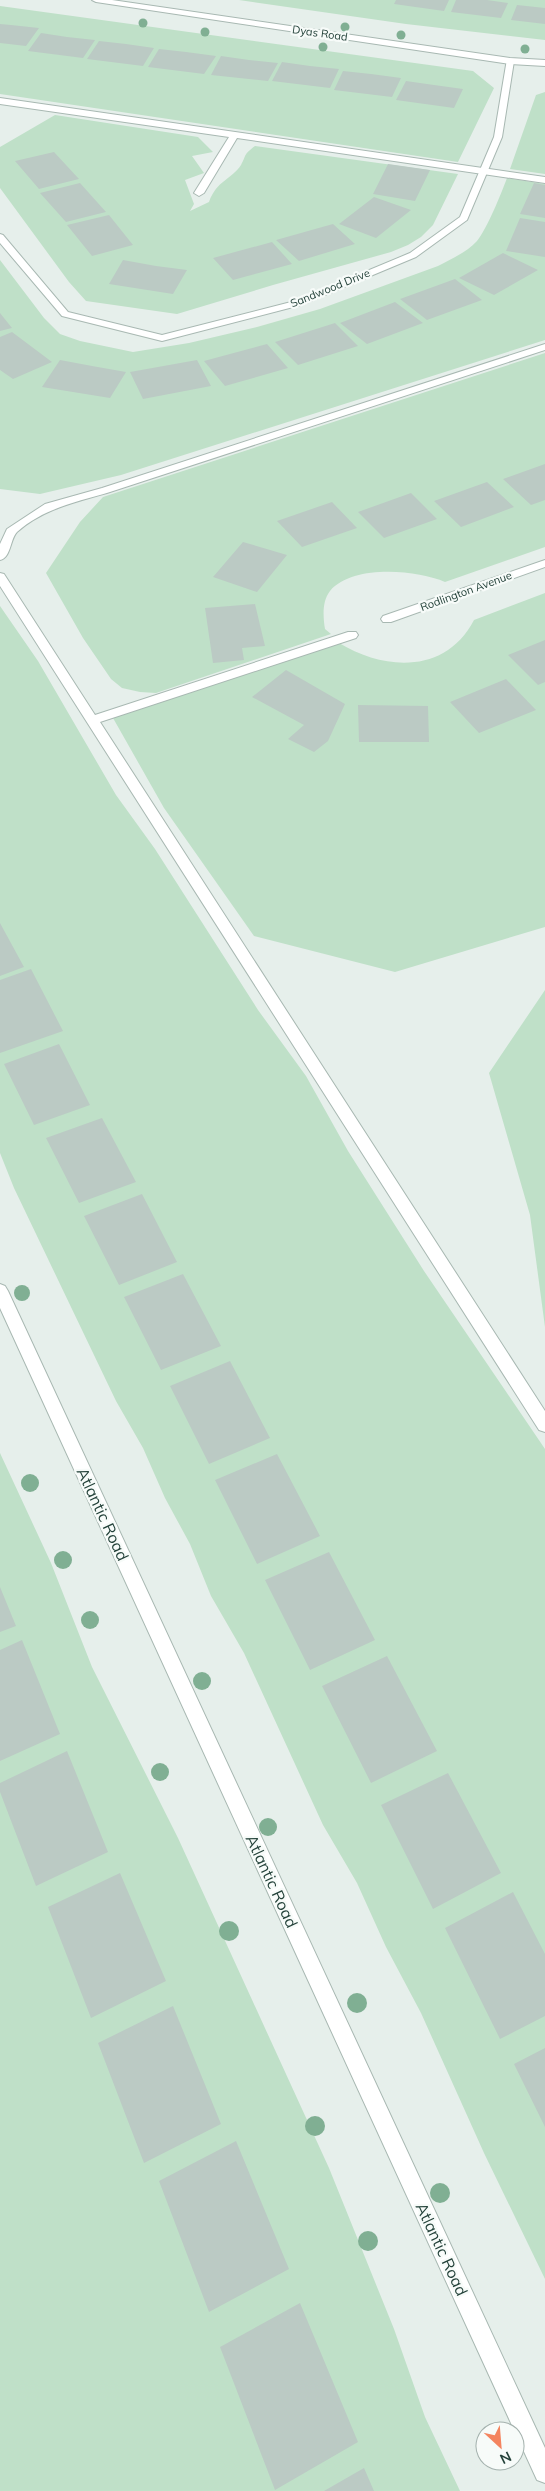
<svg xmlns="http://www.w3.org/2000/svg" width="545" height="2491" font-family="Mulish,sans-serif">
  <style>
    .green { fill: #bfe0c8 }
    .building { fill: #bbcac4 }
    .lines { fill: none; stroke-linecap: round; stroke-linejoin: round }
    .service-casing { stroke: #a8b8b2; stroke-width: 2 }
    .minor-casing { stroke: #a8b8b2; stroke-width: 2 }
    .tertiary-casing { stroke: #a8b8b2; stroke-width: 2 }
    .service { fill: #fff; fill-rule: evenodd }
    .minor { fill: #fff; fill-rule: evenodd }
    .tertiary { fill: #fff; fill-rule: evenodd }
    .tree { fill: #80af93 }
    .labels { text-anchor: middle; stroke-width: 4.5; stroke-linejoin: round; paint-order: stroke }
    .far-street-label { font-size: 11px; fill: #24423a; stroke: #f7fbf9 }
    .near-street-label { font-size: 16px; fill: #24423a; stroke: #f7fbf9 }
  </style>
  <rect width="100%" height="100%" fill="#e6efeb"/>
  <path class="green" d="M239,0H545V40L406,24Z
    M0,6L473,71L494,88L458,162L0,94Z
    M545,92V174L510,169L536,95Z
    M55,115L198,137L213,152L192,156L204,173L185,180L194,204L190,211L209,202C217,180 231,180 241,165C247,154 243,155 255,146L458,174L433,225L421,237L408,245L391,252L273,285L177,314L86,301L69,282L0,188V147Z
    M507,178L545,184V340L121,475L40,494L0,489V260L44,318L60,334L80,341L133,352L189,343L257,327L320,309L438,266C451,259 467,252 477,241C487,229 501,194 507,178Z
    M545,353V547L445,582C417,570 353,564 330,591C322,601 323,617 325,629L331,634L156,693L140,692L122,688L111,679L83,638L46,573L80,522L103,497Z
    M545,593V927L395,972L254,936L164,808L113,718L339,643C385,671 446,674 474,620Z
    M0,606L38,661L116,795L155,849L258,1010L306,1076L348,1151L424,1271L545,1449V2279L484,2153L421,2013L386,1947L357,1883L323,1825L244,1653L211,1596L190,1544L165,1498L143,1448L116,1401L14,1188L0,1153Z
    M545,990V1327L530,1215L489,1073Z
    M0,1453L51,1563L92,1667L178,1838L329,2168L394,2329L425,2417L460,2491H0Z"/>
  <path class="building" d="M396,0H449L444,11L394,4Z
    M456,0H487L508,3L501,18L451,12Z
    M517,5L545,8V24L511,20Z
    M0,24L11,25L39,28L26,46L0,43Z
    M41,33L67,37L95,40L83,58L28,51Z
    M99,41L126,44L154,48L143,66L87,59Z
    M159,49L186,52L216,56L204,74L148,67Z
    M221,56L249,60L278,63L268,81L211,75Z
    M282,62L310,66L339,69L330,88L272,81Z
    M343,71L371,74L401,78L392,97L334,90Z
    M406,81L434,85L463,89L454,108L396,100Z
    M54,152L79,179L39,189L15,161Z
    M388,164L430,170L415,201L373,194Z
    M80,183L106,212L66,222L40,193Z
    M534,183L545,185V218L520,214Z
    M374,197L411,210L376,238L339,224Z
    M109,215L133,245L92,256L67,225Z
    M520,218L545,222V257L506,251Z
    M333,224L355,244L299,261L276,240Z
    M272,242L292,264L233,280L213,258Z
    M503,253L538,270L494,295L459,278Z
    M123,260L156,266L187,270L173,294L109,284Z
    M455,279L482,300L427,320L400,299Z
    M395,302L423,323L367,344L340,323Z
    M0,313L12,328L0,331Z
    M335,323L358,346L298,365L275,342Z
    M12,332L52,362L13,379L0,370V337Z
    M267,344L288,368L225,386L204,361Z
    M60,360L92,366L126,372L110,398L42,387Z
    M197,360L211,386L143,399L130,372Z
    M545,464V500L531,505L503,479Z
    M487,482L514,507L461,527L434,501Z
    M411,493L437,519L384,538L358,512Z
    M332,502L357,528L302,547L277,521Z
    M243,542L287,555L257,592L213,577Z
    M255,604L265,646L242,648L244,660L213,663L205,608Z
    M545,640V682L538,685L508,655Z
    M286,670L345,704L328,741L314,752L288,739L304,725L252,697Z
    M506,679L536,710L479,733L450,702Z
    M358,705L428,706L429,742H359Z
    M0,923L24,967L0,976Z
    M31,969L63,1031L0,1053V980Z
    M59,1044L90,1105L34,1125L4,1064Z
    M102,1118L136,1182L79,1203L46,1138Z
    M142,1194L177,1262L119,1285L84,1216Z
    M183,1274L221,1346L161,1370L124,1297Z
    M230,1361L270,1438L209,1464L170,1386Z
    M277,1454L320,1536L257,1564L215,1480Z
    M329,1552L375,1640L310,1670L265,1580Z
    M0,1587L16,1626L0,1632Z
    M22,1640L60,1734L0,1761V1650Z
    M387,1656L437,1751L371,1783L322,1686Z
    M67,1751L108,1852L36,1886L0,1792V1783Z
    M448,1773L501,1873L433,1909L381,1805Z
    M120,1873L166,1981L91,2018L48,1907Z
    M513,1892L545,1954V2016L500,2039L445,1928Z
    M173,2006L221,2124L144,2163L98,2043Z
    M545,2048V2127L514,2064Z
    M236,2141L289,2269L209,2312L159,2181Z
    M300,2303L358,2442L275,2490L220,2347Z
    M364,2468L374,2491H324Z"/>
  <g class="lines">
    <defs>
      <path id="service" d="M0,98L545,177V183L237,138L204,193L199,196L194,193L229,137L0,104Z
        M545,344V350L110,492C77,502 44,508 17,532C10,539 11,558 0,560V544L7,529L45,504L102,488Z
        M0,573L4,574L95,715L348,632H356L358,635L356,638L100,722L545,1411V1432L539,1430L0,586Z"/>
      <path id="minor" d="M507,59L514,61L502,137L467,220L416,257L301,305L162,341L62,316L0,243V234L3,235L68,312L162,335L295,301L410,253L460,217L494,137Z
        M545,560V567L391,622H383L381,619L383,616Z
        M0,1284L5,1286L8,1291L545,2448V2483L537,2480L0,1308Z"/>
      <path id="tertiary" d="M92,0H112L510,58L545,60V66L510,64L96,2Z"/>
    </defs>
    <use href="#service" class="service-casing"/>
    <use href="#minor" class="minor-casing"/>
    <use href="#tertiary" class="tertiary-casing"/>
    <use href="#service" class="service"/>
    <use href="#minor" class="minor"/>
    <use href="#tertiary" class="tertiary"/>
  </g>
  <g class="tree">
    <circle cx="143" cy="23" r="4.5"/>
    <circle cx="345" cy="27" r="4.5"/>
    <circle cx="205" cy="32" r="4.5"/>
    <circle cx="401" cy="35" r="4.5"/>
    <circle cx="323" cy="47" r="4.5"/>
    <circle cx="525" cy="49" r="4.5"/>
    <circle cx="22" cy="1293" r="8"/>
    <circle cx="30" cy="1483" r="9"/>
    <circle cx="63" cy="1560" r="9"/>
    <circle cx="90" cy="1620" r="9"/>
    <circle cx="202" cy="1681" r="9"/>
    <circle cx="160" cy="1772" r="9"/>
    <circle cx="268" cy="1827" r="9"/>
    <circle cx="229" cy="1931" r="10"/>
    <circle cx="357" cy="2003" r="10"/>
    <circle cx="315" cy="2126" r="10"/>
    <circle cx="440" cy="2193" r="10"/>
    <circle cx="368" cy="2241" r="10"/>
  </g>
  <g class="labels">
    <g class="far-street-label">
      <text transform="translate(320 33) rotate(8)" y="4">Dyas Road</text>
      <text transform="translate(330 288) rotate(-22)" y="4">Sandwood Drive</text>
      <text transform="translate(466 591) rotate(-20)" y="4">Rodlington Avenue</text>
    </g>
    <g class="near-street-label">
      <text transform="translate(103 1514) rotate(65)" y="6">Atlantic Road</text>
      <text transform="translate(272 1881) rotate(65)" y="6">Atlantic Road</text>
      <text transform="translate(442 2249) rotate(65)" y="6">Atlantic Road</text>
    </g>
  </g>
  <g transform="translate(500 2446) rotate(154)"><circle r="24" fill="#f7fbf9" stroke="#a3b1ad"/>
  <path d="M0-4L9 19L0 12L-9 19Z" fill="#f4845f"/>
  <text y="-8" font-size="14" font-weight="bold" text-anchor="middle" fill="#24423a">N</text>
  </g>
</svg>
